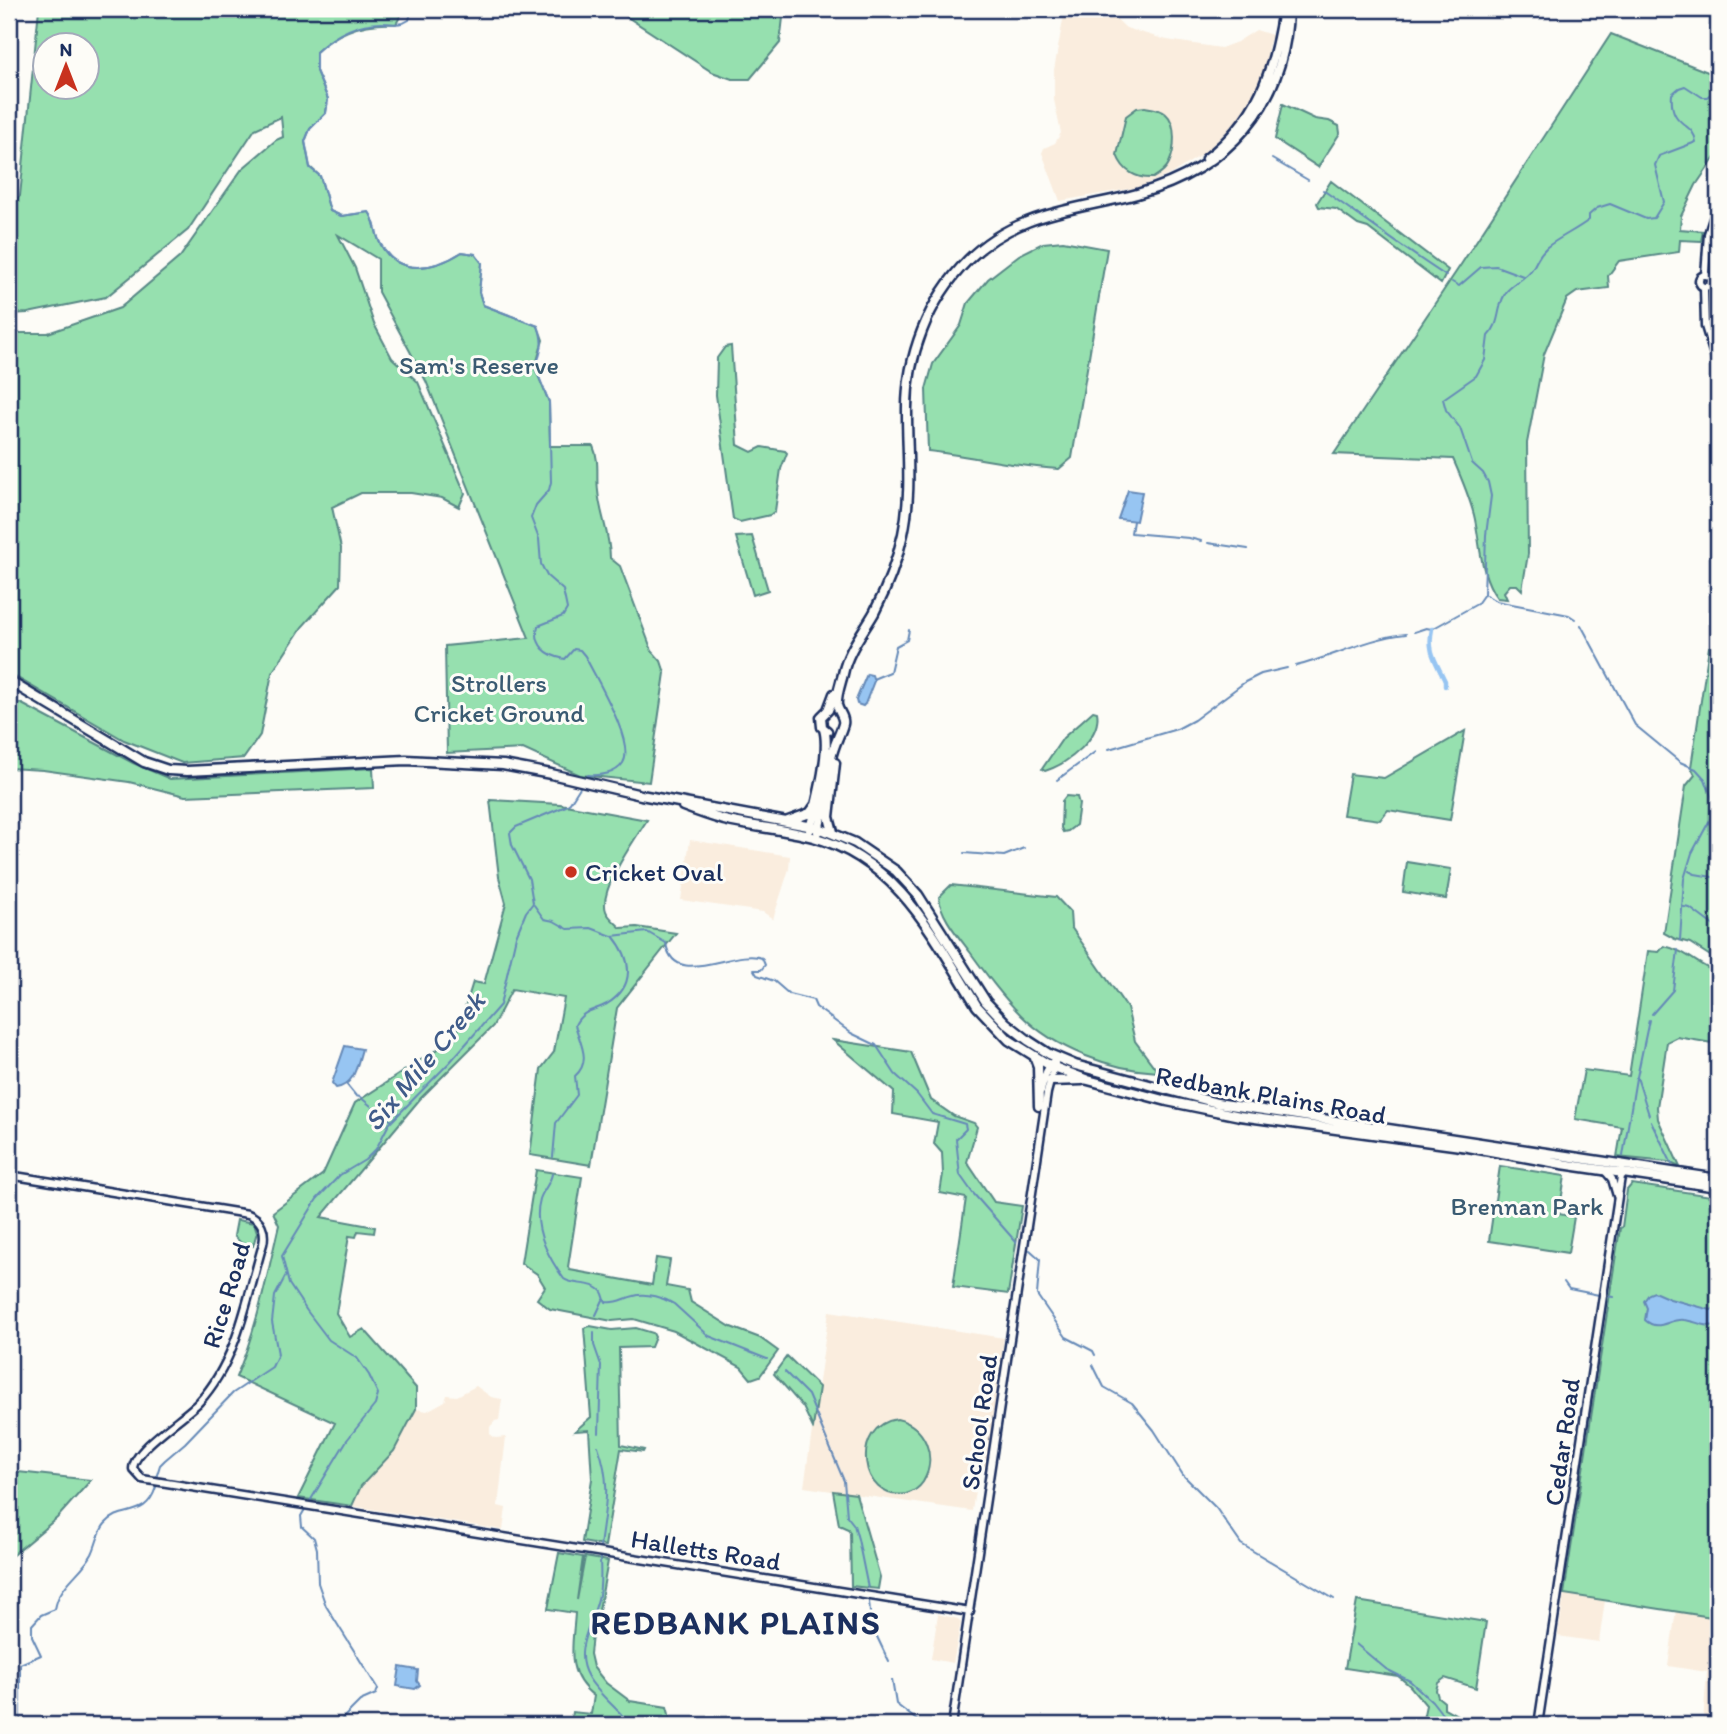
<svg xmlns="http://www.w3.org/2000/svg" width="1727" height="1734" font-family="Itim,sans-serif">
  <style>
    .built { fill: #faedde }
    .green { fill: #96e0af; stroke: #588886; stroke-width: 2; fill-rule: evenodd }
    .water { fill: #97c5f2; stroke: #6589b7; stroke-width: 2 }
    .lines { fill: none; stroke-linecap: round; stroke-linejoin: round }
    .stream { stroke: #6589b7; stroke-width: 2 }
    .canal { stroke: #97c5f2; stroke-width: 4.5 }
    .minor-casing { stroke: #1b2f5e; stroke-width: 11 }
    .major-casing { stroke: #1b2f5e; stroke-width: 13 }
    .minor { stroke: #fdfcf7; stroke-width: 6 }
    .major { stroke: #fdfcf7; stroke-width: 8 }
    .poi-dot { fill: #c8321e; stroke: #fdfcf7; stroke-width: 2.5 }
    .labels { text-anchor: middle; stroke-width: 6; stroke-linejoin: round; paint-order: stroke }
    .park-label { font-size: 26px; fill: #3a5b72; stroke: #fdfcf7 }
    .poi-label { font-size: 26px; fill: #1b2f5e; stroke: #fdfcf7; text-anchor: start }
    .street-label { font-size: 26px; fill: #1b2f5e; stroke: #fdfcf7 }
    .water-label { font-size: 28px; font-style: italic; fill: #405c8a; stroke: #fdfcf7 }
    .district-label { font-size: 33px; font-weight: bold; letter-spacing: 2px; fill: #1b2f5e; stroke: #fdfcf7 }
  </style>
  <rect width="100%" height="100%" fill="#fdfcf7"/>
  <filter id="ink" filterUnits="userSpaceOnUse"><feTurbulence type="fractalNoise" baseFrequency=".0143" numOctaves="2"/><feDisplacementMap in="SourceGraphic" scale="14" xChannelSelector="R" yChannelSelector="G"/><feConvolveMatrix kernelMatrix="1 2 1 2 8 2 1 2 1" color-interpolation-filters="sRGB"/></filter>
  <g filter="url(#ink)">
    <path class="built" d="M1065,9H1106L1126,28L1167,40L1221,48L1237,42L1256,30L1272,35L1268,47L1267,62L1252,97L1235,123L1206,152L1171,174L1140,187L1060,201L1042,153L1044,148L1055,143L1061,133L1054,100V70Z
      M690,840L790,856L789,869L773,919L763,912L681,900Z
      M829,1311L1004,1338L985,1471L978,1470L972,1511L804,1487Z
      M476,1386L491,1397L502,1399L499,1420L495,1421L490,1427V1434L495,1438L506,1437L498,1506L506,1508L503,1530L352,1506L361,1486L394,1451L416,1409L427,1411L445,1401L447,1395L457,1396Z
      M1564,1594L1605,1600L1599,1642L1558,1636Z
      M1676,1610L1718,1618V1695L1714,1723L1703,1722L1707,1672L1668,1666Z
      M938,1614L958,1619L961,1622L953,1663L931,1659Z"/>
    <path class="green" d="M39,9H373L401,15L396,24C365,22 339,30 316,52V71L328,99L326,113L310,129L305,142L310,167L320,176L330,211L342,216L369,212C376,221 375,233 380,243C397,278 436,269 462,252L475,254L482,263L479,292L483,305L538,326L543,340L535,368L549,402L550,446H593C600,462 596,475 598,491C600,514 610,535 610,558L620,566L652,651L661,661L665,673L649,782L580,775L523,749L447,753L445,646L529,638L426,381L378,292V259L338,235L355,268L374,324L392,358L418,382L465,493L459,507L442,498L411,493H361L332,507L341,548L340,585L302,627L272,673L260,735L244,758L182,763L124,740L9,673V333H48L120,308L180,257L242,169L276,140L283,137L281,117L255,129L188,230L106,297L28,313L9,314V205L20,196ZM46,46H88V88H46Z
      M615,9H784L780,43L750,79H732L712,72Z
      M1611,34L1718,76V153L1696,185L1681,216L1680,229L1703,231L1701,241L1680,240L1679,252L1619,261L1608,276L1609,288L1577,292L1567,299L1544,354L1527,443L1528,554L1522,590L1517,585H1510L1504,592L1507,599L1497,598C1479,573 1481,544 1474,515C1469,496 1461,477 1453,459L1334,454L1460,266Z
      M1283,104L1315,119L1329,121L1339,126L1340,133L1318,167L1275,139Z
      M1145,107C1152,108 1161,109 1166,114C1177,123 1175,151 1169,163C1166,170 1160,174 1153,178C1136,179 1123,171 1117,155L1126,116L1137,108Z
      M1331,181L1448,270L1441,284L1368,228L1358,225L1336,209L1319,207L1317,203Z
      M1063,241L1107,249L1072,458L1059,469C1015,467 972,456 928,451L926,389L933,364L961,325L968,303L988,279L1019,255L1043,243Z
      M731,346L738,445L752,452L762,447L785,451L787,453L781,469L775,511L770,515L740,522L733,519L716,395L717,358L725,347Z
      M752,536L768,590L753,595L736,537Z
      M1709,647L1718,648V961L1690,943L1675,939L1664,933L1686,786L1695,775L1691,767Z
      M20,703L133,763L170,779L373,768L374,788L185,796L129,782L43,770L9,768V706Z
      M1093,711L1097,712C1102,738 1067,764 1045,771L1042,769L1063,738Z
      M1465,731L1450,820L1388,810L1380,820L1343,815L1350,774L1384,778Z
      M1066,796L1077,797L1079,804L1076,825L1068,831L1063,832L1061,828L1062,801Z
      M490,800L560,804L647,820C636,838 598,890 606,911C608,917 616,923 621,928L637,927L676,933L617,1008L591,1165L530,1155L541,1069L554,1052L564,998L512,989L493,1026L420,1099L321,1217L375,1227L374,1233L358,1231L356,1237L349,1236L336,1313L350,1337L364,1329L416,1388V1409L394,1451L361,1486L352,1506L298,1498L335,1423L236,1377C257,1329 267,1276 279,1225L273,1212L323,1174L355,1103L456,1037L473,982L484,984L506,903L499,877Z
      M1407,862L1451,869L1446,899L1403,892Z
      M951,885L1056,897L1070,912L1071,927L1127,1008L1135,1041L1158,1072C1111,1070 1055,1049 1021,1015C1002,996 986,974 970,952C959,937 940,916 939,897Z
      M1664,946C1685,950 1699,966 1718,973V1044L1677,1037L1667,1042L1657,1107L1658,1119L1680,1167L1668,1162L1617,1157L1622,1127L1575,1119L1584,1070L1629,1076L1648,951L1659,952Z
      M833,1040L911,1052L931,1100L954,1116L974,1123L977,1127L967,1162L994,1202L1022,1206L1008,1294L953,1287L966,1198L940,1193L943,1174L942,1153L934,1144L938,1122L893,1114L894,1092Z
      M1500,1166L1565,1176L1559,1214L1574,1217L1568,1253L1489,1241Z
      M536,1170L582,1177L568,1267L570,1270L652,1285L656,1258L670,1260L666,1286L688,1290L691,1302L731,1327L760,1338L778,1351L760,1376L751,1379L741,1367L674,1331L634,1319L612,1321L550,1309L537,1299L545,1287L537,1274L521,1263Z
      M1632,1184L1718,1197V1618L1564,1594L1620,1228L1622,1227L1627,1190Z
      M237,1220L254,1223L257,1232L253,1246L241,1243L234,1236Z
      M590,1326L612,1330L636,1328L653,1333L655,1337L651,1347L619,1348L621,1445L644,1450L643,1452L621,1449L605,1546L582,1542L592,1479L589,1430L575,1431L591,1417L584,1328Z
      M787,1356L819,1387L813,1428L803,1407L774,1374Z
      M897,1419C925,1425 938,1457 923,1482C919,1488 913,1492 906,1494C859,1502 850,1426 897,1419Z
      M9,1471L91,1480L57,1518L9,1558Z
      M833,1491L856,1494L880,1577L878,1589L851,1586L850,1533L848,1529L839,1525Z
      M559,1553L583,1557L577,1600L585,1557L608,1561L597,1621L592,1635L590,1654L593,1667L606,1683L630,1701L667,1707L672,1725H668L666,1721L653,1720L652,1725H615L611,1718L599,1725L570,1724L572,1712L591,1714L594,1696C564,1673 573,1646 575,1613L548,1609Z
      M1357,1601L1486,1622L1476,1688L1445,1678L1438,1683L1436,1690L1438,1697L1444,1702V1708L1475,1725H1405L1423,1719L1426,1705L1410,1686L1398,1676L1345,1668Z"/>
    <path class="water" d="M1128,490L1142,492L1136,521L1118,519Z
      M867,674L872,675L874,681L865,704L863,706L857,704L856,700Z
      M345,1046L362,1049C357,1065 355,1085 336,1088L332,1083Z
      M1654,1292L1670,1299L1711,1310L1718,1306V1325C1705,1328 1696,1321 1684,1320C1669,1318 1659,1333 1645,1320L1647,1308L1644,1301L1649,1294Z
      M400,1667L418,1670L417,1681L420,1685L415,1689L397,1686Z"/>
    <g class="lines">
      <path class="stream" d="M412,9L409,20C400,26 393,23 382,23C357,23 334,35 316,52V71L328,99L326,113L310,129L305,141L310,168L320,176L330,211L341,216L369,212C376,221 375,233 380,243C397,278 436,269 462,252L475,254L482,263L479,292L483,305L538,326C544,342 542,352 535,367L549,402L551,482L549,490L536,505L531,518L539,539L541,564L547,576L563,590L567,609L563,616L538,626C533,645 547,656 565,659L574,649L580,650L585,656C594,675 636,743 623,763C616,774 600,776 588,775L585,779
        M1272,159L1308,180
        M1323,190C1364,219 1404,249 1446,276
        M1452,282L1459,286L1481,267L1496,266L1523,276
        M1133,521L1131,533L1189,538L1201,541
        M1208,543L1248,549
        M1486,595L1496,601L1569,615L1575,619
        M1581,625L1635,725L1680,762L1696,769L1705,779L1713,801L1712,816L1692,853L1684,879L1680,940
        M1414,632L1426,628L1432,629L1477,604L1484,594L1486,535L1491,496L1488,482L1483,473L1472,463L1460,428L1446,410L1443,399L1476,376L1485,360L1488,336C1502,323 1496,304 1507,291C1514,283 1526,278 1532,269C1538,260 1537,256 1547,247C1560,237 1576,230 1589,220V215L1597,208L1610,204L1646,219L1654,218L1664,202L1655,165L1659,156L1696,142C1694,121 1669,128 1672,94L1679,88L1685,86L1702,97H1707L1718,88
        M1296,666C1332,657 1368,638 1406,634
        M873,679L890,672L896,646L907,640L909,630
        M1109,749L1177,729L1194,720L1245,682L1261,674L1287,668
        M1057,780L1095,752
        M964,853L1004,856L1024,848
        M1689,871L1695,874L1718,878
        M534,905L544,919L554,921L568,929L591,928L612,936L647,932L666,943C673,991 735,947 762,958L765,965L761,970H754L757,975L774,981L789,994L813,1000L816,1007L851,1033L876,1045L895,1074L917,1094L932,1114L965,1124L966,1129L956,1139L960,1175L972,1192L1016,1242
        M1684,907L1690,908L1718,929
        M1652,1014L1673,990L1678,950
        M347,1085L356,1096L360,1097L371,1106
        M373,1108L392,1121
        M1649,1115L1637,1077L1649,1020
        M1651,1121L1672,1164
        M1623,1156L1636,1078
        M553,1157L556,1123L577,1095L575,1076C592,1061 580,1043 575,1025C582,1010 594,1011 607,1004C636,986 632,959 613,936
        M552,1174C550,1184 543,1190 540,1199C532,1227 548,1257 564,1279C573,1286 594,1281 602,1292C604,1295 604,1299 606,1302C618,1304 624,1298 634,1296C646,1292 664,1298 674,1304L709,1336L767,1359
        M1030,1250L1040,1259L1037,1295L1066,1337L1093,1351L1095,1355
        M1564,1282L1569,1289L1599,1295
        M1607,1296L1613,1297
        M596,1315L603,1300
        M594,1332V1345L601,1365L599,1433
        M1093,1365L1104,1387L1132,1403L1154,1430L1183,1475L1216,1508L1241,1544L1334,1599
        M785,1372L808,1395L844,1481L847,1516L854,1525L858,1539L868,1588
        M598,1446C612,1485 605,1507 600,1546
        M156,1478L160,1465L165,1460L185,1443L233,1393L272,1367L278,1354L272,1322L275,1296L286,1275
        M600,1556C600,1570 602,1585 598,1599C592,1625 572,1650 588,1677C597,1693 618,1709 631,1725
        M869,1601L871,1624L889,1662
        M1356,1644L1386,1669L1410,1681L1432,1701L1446,1719L1457,1725
        M892,1680L896,1704L923,1725
        M20,1725V1664L41,1655L32,1636V1625L41,1615L55,1609C56,1604 58,1597 61,1593C69,1579 84,1569 92,1554C97,1544 98,1532 105,1524C122,1504 145,1521 156,1487
        M336,1725L360,1701L376,1694L378,1689L326,1606L318,1583L317,1549L314,1538L302,1527L301,1516L347,1440L375,1405L378,1394L369,1375L357,1358L329,1340L307,1311L289,1284L282,1256L317,1199L340,1175L365,1160L376,1149L389,1124L450,1062L500,1005L516,936L526,912L533,903L529,879L512,845L510,833L516,827L566,806L570,803L582,784"/>
      <path class="canal" d="M1432,629C1427,652 1436,661 1445,681V686"/>
      <defs>
        <path id="minor" d="M1699 281a6 6 0 1 1 12 0a6 6 0 1 1-12 0Z
          M1705,275L1708,234L1718,203
          M1704,288L1705,326L1718,368
          M1041,1091L1046,1072L1052,1062
          M1605,1171L1612,1179L1617,1196
          M9,1175L248,1214C261,1219 266,1230 263,1244C247,1297 238,1360 199,1402C184,1418 133,1449 133,1469L142,1479L970,1612
          M952,1725L1047,1093L1055,1063
          M1538,1725L1622,1170"/>
        <path id="major" d="M1206,159C1258,119 1274,72 1283,9
          M9,681L144,762L168,770L187,771L406,760L503,765L551,774L641,795L819,828L855,843L896,871L918,895L986,1002L1006,1023L1029,1041L1049,1054L1075,1065L1217,1103L1718,1179
          M827,731L822,727L821,717L828,710L834,694
          M683,806C696,811 710,816 724,820C753,827 784,829 813,837C898,860 934,937 977,1006L1009,1040L1049,1065L1088,1080L1167,1101L1240,1116L1468,1147L1562,1164L1718,1187
          M788,821L810,813L815,806
          M810,829C816,805 831,752 824,729
          M818,831C824,807 827,783 831,759C833,746 840,735 843,724C845,717 838,712 837,705C836,695 841,683 843,674C847,652 863,632 874,613C887,588 897,561 903,534C912,493 907,454 907,413C906,357 928,300 968,260C1015,212 1077,210 1137,194C1228,169 1286,104 1288,9
          M833,832L829,817L835,763
          M1035,1058L1038,1066L1039,1106
          M1050,1081L1082,1080"/>
      </defs>
      <use href="#minor" class="minor-casing"/>
      <use href="#major" class="major-casing"/>
      <use href="#minor" class="minor"/>
      <use href="#major" class="major"/>
    </g>
  </g>
  <circle class="poi-dot" cx="571" cy="872" r="7"/>
  <g class="labels">
    <g class="park-label">
      <text x="479" y="374">Sam's Reserve</text>
      <text x="499" y="692">Strollers<tspan x="499" dy="30">Cricket Ground</tspan></text>
      <text x="1527" y="1215">Brennan Park</text>
    </g>
    <g class="poi-label">
      <text x="585" y="881">Cricket Oval</text>
    </g>
    <g class="street-label">
      <text transform="translate(1271 1095) rotate(10)" y="9">Redbank Plains Road</text>
      <text transform="translate(226 1295) rotate(-73)" y="9">Rice Road</text>
      <text transform="translate(979 1422) rotate(-82)" y="9">School Road</text>
      <text transform="translate(1562 1442) rotate(-82)" y="9">Cedar Road</text>
      <text transform="translate(706 1550) rotate(9)" y="9">Halletts Road</text>
    </g>
    <g class="water-label">
      <text transform="translate(424 1061) rotate(-50)" y="10">Six Mile Creek</text>
    </g>
    <g class="district-label">
      <text x="736" y="1634">REDBANK PLAINS</text>
    </g>
  </g>
  <rect width="1727" height="1734" fill="none" stroke="#fdfcf7" stroke-width="35"/>
  <rect x="18" y="18" width="1692" height="1699" fill="none" stroke="#1b2f5e" stroke-width="2.5" filter="url(#ink)"/>
  <g transform="translate(66 66)"><circle r="33" fill="#fdfcf7" stroke="#a3aaba" stroke-width="2"/>
  <path d="M0-5L12 26L0 18L-12 26Z" fill="#c8321e"/>
  <text y="-10" font-size="19" font-weight="bold" text-anchor="middle" fill="#1b2f5e">N</text>
  </g>
</svg>
